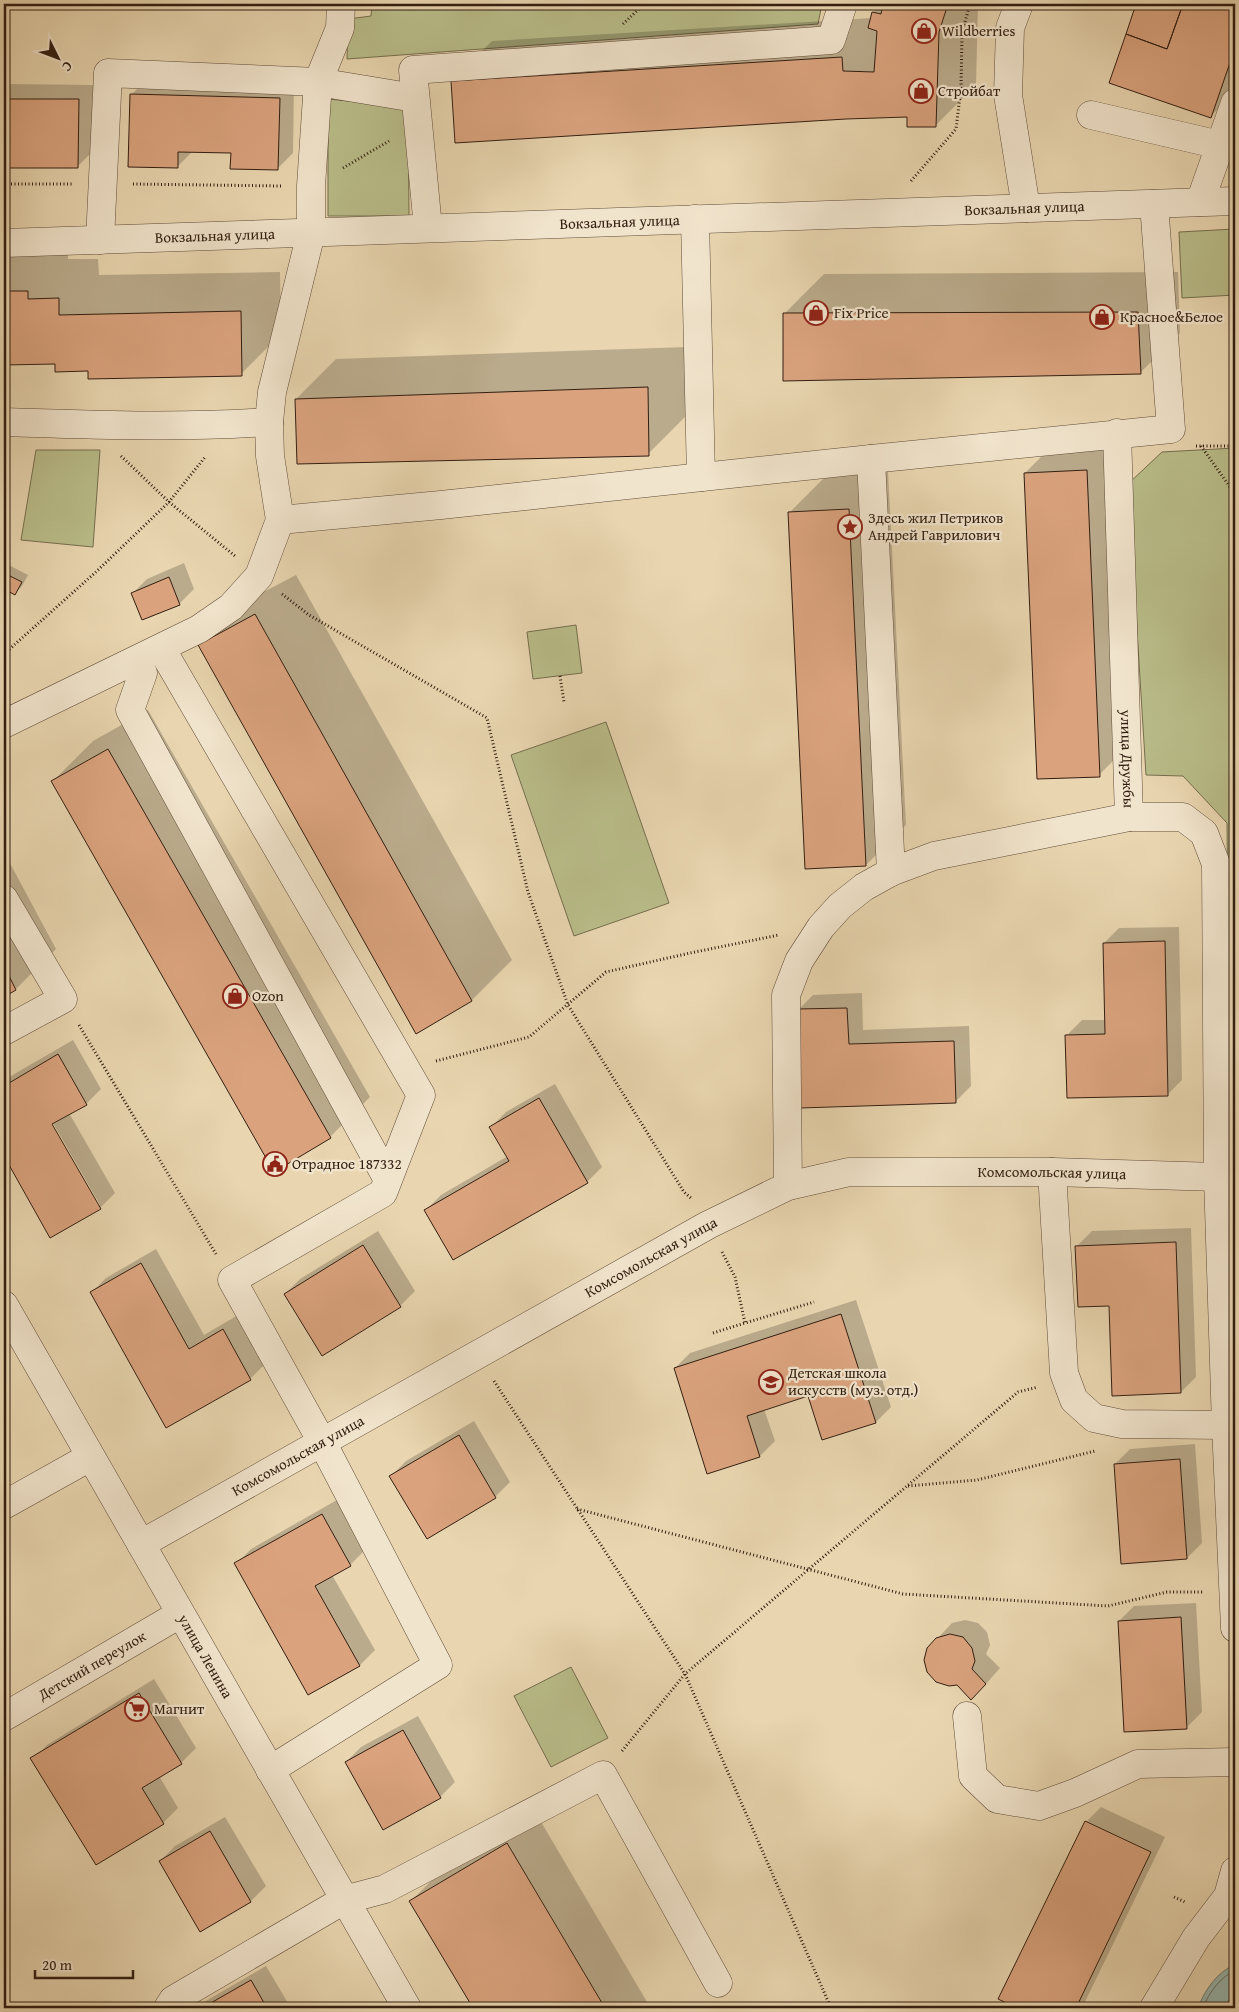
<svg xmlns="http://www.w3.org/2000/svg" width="1239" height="2012" font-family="'Gentium Book Plus',serif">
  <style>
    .green { fill: #b9bd8a; stroke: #766e4e }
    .water { fill: #98b8b0; stroke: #6f7a70 }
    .shadow { fill: #0003; fill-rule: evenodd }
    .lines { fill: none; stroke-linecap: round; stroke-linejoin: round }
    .shore { stroke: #656b60; stroke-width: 1 }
    .building { fill: #daa37e; stroke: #321e11 }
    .minor-casing { stroke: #604c39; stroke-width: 29 }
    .path { stroke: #321e11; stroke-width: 3; stroke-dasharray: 1 2.5; stroke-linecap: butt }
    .minor { stroke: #f1e4cc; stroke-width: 28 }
    .labels { text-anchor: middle; stroke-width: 4.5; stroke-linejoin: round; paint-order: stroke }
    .poi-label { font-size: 15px; fill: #321e11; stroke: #f1e4cc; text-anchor: start }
    .street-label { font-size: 15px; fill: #321e11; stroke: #f1e4cc }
  </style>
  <rect width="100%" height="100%" fill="#e9d6b0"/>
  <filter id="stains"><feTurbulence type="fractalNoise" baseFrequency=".004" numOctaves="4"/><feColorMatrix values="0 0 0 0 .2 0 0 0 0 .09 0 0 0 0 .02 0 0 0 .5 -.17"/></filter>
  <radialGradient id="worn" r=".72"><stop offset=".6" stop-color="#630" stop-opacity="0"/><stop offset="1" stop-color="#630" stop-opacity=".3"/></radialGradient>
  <path class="green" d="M372,4H822L818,24L347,59L348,19L371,16Z
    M328,99L408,107L409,216H328Z
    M1235,229V295L1182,298L1179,232Z
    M1235,448V1160L1230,1159L1227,823L1183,776L1146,775L1128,484L1162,452Z
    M36,450H100L93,547L21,540Z
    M576,625L582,673L533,679L527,632Z
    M606,722L669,903L574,936L511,755Z
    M571,1667L608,1738L551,1767L514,1696Z
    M1235,1992V2008H1223V2005Z"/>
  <path class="water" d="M1235,1964V1992L1223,2008H1198C1205,1989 1217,1973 1235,1964Z"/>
  <path class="shadow" d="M882,4H978L976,85L936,125L909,116L452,81L492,41L872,18L873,12Z
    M1138,4H1235V73L1225,102L1210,117L1128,33Z
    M146,80L294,83L293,153L278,168L232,151L192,152L177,167L131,95Z
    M4,84L93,85L92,152L77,167H4Z
    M4,239L68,252V259H98L99,275L280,272L281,334L241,374L89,370L56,363L4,335Z
    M1178,272L1180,333L1140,373L784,314L824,274Z
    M687,347L688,414L648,454L296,399L336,359Z
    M1126,431L1139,735L1099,775L1025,473L1065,433Z
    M888,470L906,825L866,865L789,513L829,473Z
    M5,563L28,575L22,586L15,593L4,587Z
    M184,563L194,589L179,604L132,594L147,579Z
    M296,575L512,960L472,1000L416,1033L199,645L239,605Z
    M148,710L370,1097L330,1137L53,781L93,741Z
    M4,852L56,949L16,989L4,996Z
    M1179,927L1182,1080L1167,1095L1067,1035L1082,1020H1106L1104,943L1119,928Z
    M862,993L863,1030L969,1026L971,1086L956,1101L801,1107L798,1010L813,995Z
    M73,1040L101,1089L86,1104L69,1113L115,1193L100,1208L51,1236L4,1154V1080ZM50,1118L100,1205H97L48,1119Z
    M555,1084L602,1167L587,1182L454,1259L426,1210L441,1195L508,1156L491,1127L506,1112Z
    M1191,1228L1196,1377L1181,1392L1111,1304L1077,1246L1092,1231Z
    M378,1231L415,1291L400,1306L285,1294L300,1279Z
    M156,1249L204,1335L238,1315L265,1364L250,1379L166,1426L91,1293L106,1278Z
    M856,1300L891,1407L876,1422L809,1395L764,1409L775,1441L760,1456L675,1368L690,1353Z
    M474,1421L510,1482L495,1497L427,1537L391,1476L406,1461Z
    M4,1428L9,1437L4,1442Z
    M1195,1444L1202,1543L1187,1558L1115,1464L1130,1449Z
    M337,1500L365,1550L350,1565L332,1575L375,1650L360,1665L309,1694L236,1564L251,1549Z
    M1196,1603L1202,1712L1187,1727L1119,1621L1134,1606Z
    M965,1620L978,1623L987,1632L990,1645L986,1654L1000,1668L986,1684L937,1639L952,1623Z
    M154,1679L196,1748L181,1763L159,1776L178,1808L163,1823L33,1760L47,1745Z
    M418,1716L455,1782L440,1797L346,1762L361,1747Z
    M1101,1807L1165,1837L1082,2008H1019L1000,1999L1086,1822Z
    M537,1815L650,2007L648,2008H474L411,1901L440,1872Z
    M225,1817L266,1886L251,1901L201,1930L160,1861L175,1846Z
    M266,1966L291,2008H197L204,2002Z"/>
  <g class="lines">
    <path class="shore" d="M1203,2008C1209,1992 1220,1978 1235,1970"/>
  </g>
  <path class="building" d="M488,4H537L488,7Z
    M883,4H948L939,32L936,127H907V117L846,119L455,143L451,81L842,57L843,71L874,72L877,31L868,28L872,12L881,14Z
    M1136,4H1183L1167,49L1126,34Z
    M1183,4H1235V48L1211,118L1109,83L1126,34L1167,49Z
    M130,94L280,98L278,170L230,169L231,153L178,152V168L128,167Z
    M4,99H79L78,168H4Z
    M4,291H28V299L59,298V315L241,311L242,376L88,379V371L55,372V364L4,365Z
    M1138,312L1141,374L783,381V313Z
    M648,387L649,456L297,464L295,399Z
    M1087,470L1100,777L1037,779L1024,473Z
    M849,509L866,866L805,869L788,512Z
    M4,573L22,582L15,595L4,589Z
    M169,577L180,605L142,620L131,593Z
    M255,614L472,1001L416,1034L198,645Z
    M108,749L331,1138L274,1172L51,781Z
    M1165,941L1168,1096L1067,1098L1065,1035L1105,1034L1103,943Z
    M4,966L16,990L4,997Z
    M847,1008L849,1044L954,1041L956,1103L800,1108L797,1009Z
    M58,1054L87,1105L52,1124L101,1209L50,1238L4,1156V1086Z
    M539,1098L588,1183L453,1260L424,1210L509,1161L489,1127Z
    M1176,1242L1181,1393L1112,1396L1109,1306L1078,1307L1075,1246Z
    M363,1245L401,1307L322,1356L284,1294Z
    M141,1263L189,1349L223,1329L251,1380L166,1428L90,1292Z
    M841,1314L876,1423L822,1440L808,1396L747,1416L760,1457L707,1474L674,1368Z
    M459,1435L496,1498L427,1539L389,1476Z
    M1180,1459L1187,1559L1121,1564L1114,1464Z
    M322,1514L351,1566L315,1586L360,1666L308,1695L234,1563Z
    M1181,1617L1187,1729L1124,1732L1118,1621Z
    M950,1634L963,1637L972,1648L975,1661L972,1669L986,1684L971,1700L957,1685L949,1686L936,1682L927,1672L924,1660L927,1648L936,1638Z
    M139,1693L182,1764L142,1788L164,1824L96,1865L30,1758Z
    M403,1730L441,1798L383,1830L345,1762Z
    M1085,1821L1151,1852L1076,2008H1017L998,1999Z
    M210,1831L251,1902L200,1932L159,1861Z
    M507,1843L605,2008H473L409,1901Z
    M251,1980L267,2008H202Z"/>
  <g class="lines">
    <defs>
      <g id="minor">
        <path d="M1019,4L1010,28L1008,95L1026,208"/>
        <path d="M1091,115L1220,145"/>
        <path d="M1200,202L1235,103"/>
        <path d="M695,219L701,477"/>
        <path d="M428,228L413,70L831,40L843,4"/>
        <path d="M100,240L108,73L318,82L415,98"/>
        <path id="s1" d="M4,243L1235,201"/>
        <path d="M4,422C92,425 181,428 269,422"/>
        <path id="s2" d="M1117,433L1129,817H1183L1204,833L1216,864L1218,1177L1226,1425L1235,1628"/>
        <path d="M871,459L891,872"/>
        <path d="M280,520L441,505L871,459L1171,429L1154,204"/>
        <path d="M161,648L421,1095L383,1193L232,1280L322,1442L438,1665L270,1770"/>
        <path d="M126,665L143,673L130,710L387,1178"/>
        <path d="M4,724L199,629L231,607L259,576L280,520L270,456L269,422L272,392L311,233V186L318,82L340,28L341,4"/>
        <path d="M4,899L63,999L4,1031"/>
        <path d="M1052,1172L1064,1373L1074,1400L1094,1418L1122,1424L1226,1425"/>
        <path d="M788,1186L786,995L799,961L821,927L840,906L864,887L891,872L934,856L1129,817"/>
        <path id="s3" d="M4,1305L407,2008"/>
        <path d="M4,1505L90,1457"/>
        <path id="s4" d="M141,1544L708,1225L788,1186L849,1172H1052L1218,1177"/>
        <path d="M967,1716L973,1776L997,1799L1039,1806L1075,1793L1138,1764L1235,1762"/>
        <path id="s5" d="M4,1717L180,1614"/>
        <path d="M168,2008L173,2000L344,1900L385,1889L603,1775L718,1983"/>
        <path d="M1154,2008L1196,1938L1228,1896L1235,1871"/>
      </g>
    </defs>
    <use href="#minor" class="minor-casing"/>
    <path class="path" d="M970,4L962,33L961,88L977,90
      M623,24L644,4
      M343,168L389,141
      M911,181L956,129L961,88
      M4,184H74
      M133,184L281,186
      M1196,446H1235
      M1201,446L1235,494
      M121,456L169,502L235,556
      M282,594L309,615L487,718L528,892L568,1005L684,1192L692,1199
      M4,654L97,571L169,502L206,456
      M560,676L564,702
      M79,1025L216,1254
      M436,1061L529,1037L606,972L690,953L779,935
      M722,1252L735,1277L745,1323L814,1302
      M713,1333L745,1323
      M494,1381L685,1674L831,2008
      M908,1486L977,1480L1095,1451
      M577,1509L903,1594L1108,1606L1167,1592H1203
      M622,1751L685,1674L1018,1392L1038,1387
      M1174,1897L1185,1902"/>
    <use href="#minor" class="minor"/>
  </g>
  <defs>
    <symbol id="shop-ring" viewBox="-11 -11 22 22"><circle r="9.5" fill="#f1e4cc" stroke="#8f2418" stroke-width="1.5"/><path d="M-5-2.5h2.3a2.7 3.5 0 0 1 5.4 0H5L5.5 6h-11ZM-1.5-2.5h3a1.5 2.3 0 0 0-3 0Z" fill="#8f2418"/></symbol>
    <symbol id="sight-ring" viewBox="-11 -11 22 22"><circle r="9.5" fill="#f1e4cc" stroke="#8f2418" stroke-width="1.5"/><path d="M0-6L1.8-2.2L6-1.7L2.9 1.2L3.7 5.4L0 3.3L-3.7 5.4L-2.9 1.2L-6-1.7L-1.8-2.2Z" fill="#8f2418"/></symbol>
    <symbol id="civic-ring" viewBox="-11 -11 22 22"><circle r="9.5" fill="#f1e4cc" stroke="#8f2418" stroke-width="1.5"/><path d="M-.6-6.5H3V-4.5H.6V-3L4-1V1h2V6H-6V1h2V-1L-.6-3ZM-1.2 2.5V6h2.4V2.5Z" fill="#8f2418"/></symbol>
    <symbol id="school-ring" viewBox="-11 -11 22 22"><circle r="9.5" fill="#f1e4cc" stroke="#8f2418" stroke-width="1.5"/><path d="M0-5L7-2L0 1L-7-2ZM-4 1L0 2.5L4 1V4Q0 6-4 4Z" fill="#8f2418"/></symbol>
    <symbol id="supermarket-ring" viewBox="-11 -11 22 22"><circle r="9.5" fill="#f1e4cc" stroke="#8f2418" stroke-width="1.5"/><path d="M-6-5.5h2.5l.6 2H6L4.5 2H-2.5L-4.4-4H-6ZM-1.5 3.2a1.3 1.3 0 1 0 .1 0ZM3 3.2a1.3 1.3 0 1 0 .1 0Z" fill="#8f2418"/></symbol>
  </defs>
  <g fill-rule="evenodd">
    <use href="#shop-ring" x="910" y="17" width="28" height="28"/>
    <use href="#shop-ring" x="907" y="77" width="28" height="28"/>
    <use href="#shop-ring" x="802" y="299" width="28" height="28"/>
    <use href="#shop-ring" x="1088" y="303" width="28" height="28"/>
    <use href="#sight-ring" x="836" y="513" width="28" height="28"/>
    <use href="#shop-ring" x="221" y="982" width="28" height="28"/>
    <use href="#civic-ring" x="261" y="1150" width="28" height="28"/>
    <use href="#school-ring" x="757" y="1368" width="28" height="28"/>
    <use href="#supermarket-ring" x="123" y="1695" width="28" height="28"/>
  </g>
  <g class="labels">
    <g class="poi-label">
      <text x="942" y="36">Wildberries</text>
      <text x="938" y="96">Стройбат</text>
      <text x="834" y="318">Fix Price</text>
      <text x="1120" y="322">Красное&amp;Белое</text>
      <text x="868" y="523">Здесь жил Петриков<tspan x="868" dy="17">Андрей Гаврилович</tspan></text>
      <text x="252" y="1001">Ozon</text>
      <text x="292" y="1169">Отрадное 187332</text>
      <text x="788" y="1378">Детская школа<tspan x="788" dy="17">искусств (муз. отд.)</tspan></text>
      <text x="154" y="1714">Магнит</text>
    </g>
    <g class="street-label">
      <text dy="5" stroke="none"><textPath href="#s1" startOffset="1021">Вокзальная улица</textPath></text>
      <text dy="5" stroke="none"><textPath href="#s1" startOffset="616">Вокзальная улица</textPath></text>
      <text dy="5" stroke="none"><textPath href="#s1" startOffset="211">Вокзальная улица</textPath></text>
      <text dy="5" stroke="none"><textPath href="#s2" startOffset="326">улица Дружбы</textPath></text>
      <text dy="5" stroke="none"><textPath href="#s4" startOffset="1005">Комсомольская улица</textPath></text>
      <text dy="5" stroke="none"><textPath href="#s4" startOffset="585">Комсомольская улица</textPath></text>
      <text dy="5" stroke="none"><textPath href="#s4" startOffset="180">Комсомольская улица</textPath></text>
      <text dy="5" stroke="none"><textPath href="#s3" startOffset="405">улица Ленина</textPath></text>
      <text dy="5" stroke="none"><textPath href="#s5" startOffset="102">Детский переулок</textPath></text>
    </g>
  </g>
  <rect width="1239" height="2012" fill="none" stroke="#e9d6b0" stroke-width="20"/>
  <rect x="5" y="5" width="1229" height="2002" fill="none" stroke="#321e11" stroke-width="2.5"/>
  <rect x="10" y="10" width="1219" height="1992" fill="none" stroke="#321e11"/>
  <g transform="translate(58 58) rotate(132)" stroke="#f1e4cc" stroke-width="4" paint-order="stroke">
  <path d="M0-4L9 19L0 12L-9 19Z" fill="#321e11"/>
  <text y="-8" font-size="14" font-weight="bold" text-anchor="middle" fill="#321e11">С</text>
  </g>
  <path d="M35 1970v8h98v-8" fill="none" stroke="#321e11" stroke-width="2.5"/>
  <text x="42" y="1970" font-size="15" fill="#321e11" stroke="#f1e4cc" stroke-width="4" paint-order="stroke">20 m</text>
  <rect width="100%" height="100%" filter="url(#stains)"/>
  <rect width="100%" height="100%" fill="url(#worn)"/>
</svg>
